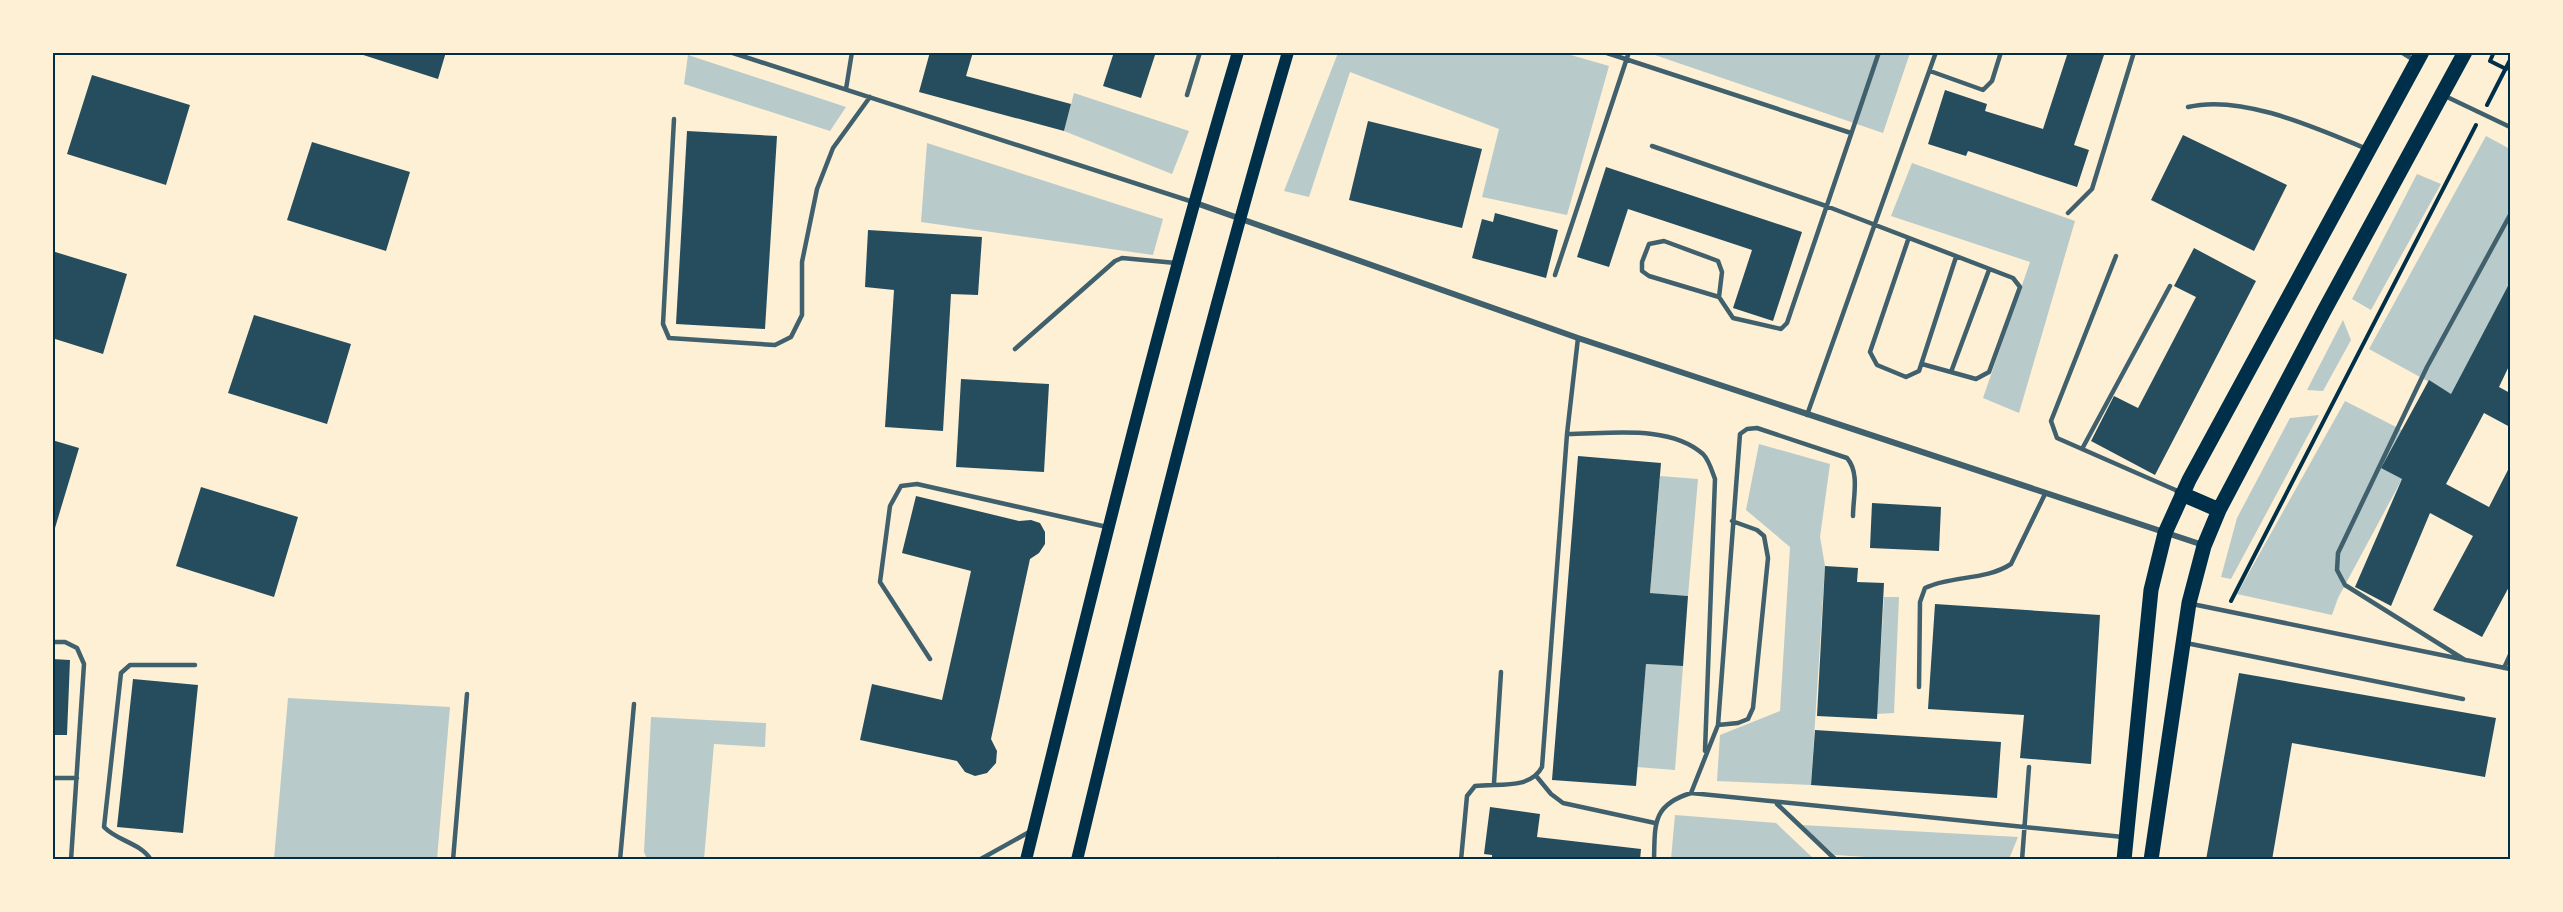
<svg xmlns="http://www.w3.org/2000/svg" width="2563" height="912" font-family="Quicksand,sans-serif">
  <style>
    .green { fill: #b9caca }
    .building { fill: #264d5e }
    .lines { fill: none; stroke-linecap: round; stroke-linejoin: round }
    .path { stroke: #003049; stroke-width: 4 }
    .service { stroke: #3f606c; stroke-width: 4.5 }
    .minor { stroke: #3f606c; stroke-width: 6 }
    .secondary { stroke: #003049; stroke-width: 12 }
    .primary { stroke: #003049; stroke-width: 15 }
    .neatline { fill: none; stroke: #003049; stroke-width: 2 }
  </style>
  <rect width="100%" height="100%" fill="#fdf0d5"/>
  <path class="green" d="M1338,53H1564L1609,66L1567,215L1482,197L1499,129L1350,72L1309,197L1284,191Z
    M1649,53H1910L1883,133Z
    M688,55L846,107L830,131L684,84Z
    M1074,93L1189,131L1172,174L1064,131Z
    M2486,136L2510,149V282L2451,394L2369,349Z
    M927,143L1163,219L1153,255L921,222Z
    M1912,163L2075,221L2019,413L1983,398L2030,262L1891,216Z
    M2417,174L2441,184L2371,310L2352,299Z
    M2343,320L2351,340L2323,391L2307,390Z
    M2345,401L2402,430L2381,468L2402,479L2338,598L2332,615L2237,594Z
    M2319,415L2231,579L2221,577L2237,518L2290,418Z
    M1759,444L1830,464L1820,537L1825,566L1811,785L1717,781L1720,735L1780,711L1790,547L1746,510Z
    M1660,476L1698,479L1688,596L1650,593Z
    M1884,597H1899L1894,713L1877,714Z
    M1646,664L1683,666L1675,770L1637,767Z
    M288,698L450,707L437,859H274Z
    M651,717L766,723L765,747L714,744L704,859H647L644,852Z
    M1675,815L1776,823L1814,859H1671Z
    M1801,825L2018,837L2009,859L1914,860L1835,855Z"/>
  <path class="building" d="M354,52H446L438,79Z
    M930,52H973L966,76L1071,104L1064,131L919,92Z
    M1114,52H1156L1141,98L1103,86Z
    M2068,52H2105L2074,145L2089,150L2077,187L1968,151L1966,156L1928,144L1945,90L1987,104L1985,111L2043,129Z
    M92,75L190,105L166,185L67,154Z
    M1368,121L1482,149L1462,228L1349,200Z
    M687,131L777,136L765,329L676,324Z
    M2183,135L2287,185L2254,251L2151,200Z
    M312,142L410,172L386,251L287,220Z
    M1606,167L1802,232L1773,321L1733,308L1752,250L1628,209L1609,267L1577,257Z
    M1495,213L1558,230L1546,278L1472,258L1482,219L1493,222Z
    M868,230L982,237L978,295L951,294L943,431L885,427L894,290L865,287Z
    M2194,248L2256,281L2155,475L2091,441L2114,396L2138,408L2196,297L2174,286Z
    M52,251L127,274L103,354L52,338Z
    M2510,282V364L2499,387L2510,393V427L2484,413L2446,484L2489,507L2510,466V585L2482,637L2433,610L2473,536L2430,513L2391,606L2355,587L2402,479L2381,468L2429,380L2451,394Z
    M254,315L351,344L327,424L228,393Z
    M961,379L1049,384L1044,472L956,467Z
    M52,440L79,448L55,528L52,527Z
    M1578,456L1661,463L1650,593L1688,596L1683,666L1646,664L1636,786L1552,780Z
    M201,487L298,517L274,597L176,566Z
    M916,496L1019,521L1031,520L1040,523L1045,532V544L1039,553L1030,559L991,739L997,751L996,763L987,773L975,776L965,772L957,761L860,740L872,684L942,700L971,571L902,553Z
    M1872,503L1941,507L1939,551L1870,548Z
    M1825,566L1858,568L1857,582L1884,583L1877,719L1817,716Z
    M1935,604L2100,615L2091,764L2020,758L2024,715L1928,709Z
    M52,659L70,660L67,735H52Z
    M2239,673L2496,718L2485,777L2292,743L2272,860H2206Z
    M133,679L198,685L183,833L117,827Z
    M1815,730L2001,742L1997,798L1811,785Z
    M1490,807L1540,814L1537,837L1641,849L1640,860H1492V855L1484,854Z"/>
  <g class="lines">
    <path class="path" d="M2494,52L2490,61L2506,69
      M2487,105L2510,60
      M2231,601L2476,125"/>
    <path class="service" d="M730,52L1193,202
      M1604,52L1851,133
      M2401,52L2414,60
      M1930,71L1983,90L1992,81L2001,52
      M846,89L852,52
      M1187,95L1200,52
      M2445,96L2510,127
      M2188,107C2242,94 2316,128 2367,149
      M674,119L663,324L669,338L775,345L791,337L802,315V262L817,189L833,148L870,97
      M1652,146L1826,206L2013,278L2020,287L1989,372L1976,379L1922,364
      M2068,213L2092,189L2134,52
      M1908,240L1870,352L1877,365L1906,377L1919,371L1956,257
      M2116,256L2051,421L2057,438L2180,492
      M1555,275L1629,52
      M1719,297L1649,276L1642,271V262L1649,244L1664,241L1718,261L1722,272L1719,297L1733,318L1781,329L1787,323L1879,52
      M1015,349L1115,261L1122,258L1176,263
      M1951,372L1989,270
      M1807,415L1936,52
      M1567,434C1609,434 1669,424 1703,454C1709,460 1712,471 1715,479L1705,751
      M2082,449L2170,286
      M2192,604L2510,669
      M52,642H65L77,648L84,664L71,860
      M2186,643L2463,699
      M930,659L880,582L890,506L901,486L917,484L1107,527
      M2465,660L2345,585L2337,570L2338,553L2427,367L2510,215
      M2504,668L2510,655
      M1919,687L1920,602L1925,588C1952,575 1985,581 2011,564L2045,494
      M1718,725L1738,723L1748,719L1753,708L1768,558L1764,536L1757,530L1732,521
      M1537,777L1551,794L1563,803L1655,823
      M52,778H77
      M1494,783L1501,672
      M1691,793L1718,725L1740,434L1747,429L1757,428L1847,458C1860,473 1853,497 1853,516
      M1777,804L1836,860
      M151,860C141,843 117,841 104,827L121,673L130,665H195
      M453,860L467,694
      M620,860L634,704
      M979,860L1031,831
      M1278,860V859
      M1461,860L1467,796L1475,786C1498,783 1530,790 1542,767L1567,434L1578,338
      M1654,860C1655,824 1652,805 1691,793L2123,837
      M2022,860L2029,767"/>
    <path class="minor" d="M1193,202L1578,338L2203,545"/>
    <path class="secondary" d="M1026,860C1093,589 1158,319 1238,52
      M1077,860C1142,589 1209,319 1288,52"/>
    <path class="primary" d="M2182,494L2219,510
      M2124,860L2151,590L2165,533L2189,480L2422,52
      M2151,860L2189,603L2204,546L2219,510L2324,311L2465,52"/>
  </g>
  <rect width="2563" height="912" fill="none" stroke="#fdf0d5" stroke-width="108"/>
  <rect x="54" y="54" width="2455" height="804" class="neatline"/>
</svg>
